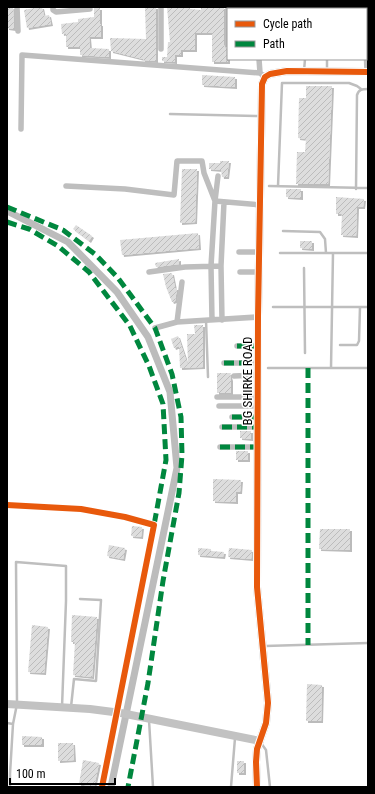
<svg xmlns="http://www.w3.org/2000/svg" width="375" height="794" font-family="'Roboto Condensed',sans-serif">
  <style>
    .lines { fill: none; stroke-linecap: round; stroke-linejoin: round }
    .canal { stroke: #bcbcbc; stroke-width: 7 }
    .building { fill: url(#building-hatch); filter: url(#shadow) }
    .lane { stroke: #bebebe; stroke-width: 2.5 }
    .street { stroke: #bebebe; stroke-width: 5.5 }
    .secondary { stroke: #c2c2c2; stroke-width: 8 }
    .quiet { stroke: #00873e; stroke-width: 5; stroke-dasharray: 10 5; stroke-linecap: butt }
    .cycleway-casing { stroke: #fff; stroke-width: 8 }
    .cycleway { stroke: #e8590c; stroke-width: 6 }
    .labels { text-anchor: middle; stroke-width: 3; stroke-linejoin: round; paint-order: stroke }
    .street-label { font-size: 13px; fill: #000; stroke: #fff }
  </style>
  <defs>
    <pattern id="building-hatch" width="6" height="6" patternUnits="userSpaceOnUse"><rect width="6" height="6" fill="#ddd"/><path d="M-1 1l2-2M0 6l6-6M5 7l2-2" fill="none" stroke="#bcbcbc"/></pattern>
    <filter id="shadow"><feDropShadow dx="2" dy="2" stdDeviation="0" flood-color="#0004"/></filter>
  </defs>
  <rect width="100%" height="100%" fill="#fff"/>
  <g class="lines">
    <path class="canal" d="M7,211L68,242L117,292L148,337L170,392L177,468L111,787"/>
  </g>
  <path class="building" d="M7,7H13L14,29L7,28Z
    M39,7H42L44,16L49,15L51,24L27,28L24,10Z
    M145,7H156V61L143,60V59L111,51L110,38L146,39Z
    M167,7H178V8L190,7V9L201,10V7H224V45L226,50H228V62H212V33H195V50H181V55H175V62L162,61V57H167L168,42H170Z
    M94,8H100V24H101V37H89L90,48L109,49V57L80,55V47H66V33L62,34L61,24L78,22V19L94,17Z
    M202,75L235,77V87L202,85Z
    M306,86H332L328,184H296L297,152H305L306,139L298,138L299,98H306Z
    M220,161H229L227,177H222L221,170L209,169V163H220Z
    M182,169H197L195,222L180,223Z
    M286,189H301V198L286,197Z
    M336,197L364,199L363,207H357L356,236L341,235L342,214H336Z
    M76,225L92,236L89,241L73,229Z
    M198,233L199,248L122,255L120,240Z
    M300,241H312V249L300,248Z
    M179,259V264L156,267L155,263Z
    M172,273L175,288H177L175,301L172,302L166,287L163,274Z
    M194,325H203V367L180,368L179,346L174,348L171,339L178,336L188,366L187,334H195Z
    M217,373H231L230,376L231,379V393H217Z
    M240,431H251V439L240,438Z
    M236,451H248V460H236Z
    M213,479L241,480L240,492H236V502L213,501Z
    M132,526L142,527L141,537L131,536Z
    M320,529H350V550L319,549Z
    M109,545L125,548L123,559L107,556Z
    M198,548L211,549V551L224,552L223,557L198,555Z
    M229,548L252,550L251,559L228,557Z
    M72,615L97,617L92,677L73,675L75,642H71Z
    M32,625L48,627L44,673L28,672Z
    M307,684L322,685L321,721H306Z
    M22,736L42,737V745H22Z
    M58,743H73L74,760L58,761Z
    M83,760L99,763L94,787L79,784Z
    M237,761H244V773H237Z"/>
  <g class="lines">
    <path class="lane" d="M306,9V7
      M328,9L329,7
      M327,70V59
      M304,71L305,59
      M170,114L259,116
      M269,186L368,188
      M278,186L282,83H349L357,86L361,89
      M356,189L357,95C359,89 362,89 368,89
      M283,231L320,232L325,239L326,253
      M280,253H368
      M304,268L305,353
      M273,307H368
      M206,320L208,377
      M340,345H357L359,341L360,307
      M268,368H368
      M331,368L333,253
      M265,646L368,643
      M71,707L74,679L96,681L101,600L80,599
      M149,720L153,787
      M7,723L13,724L10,774V787
      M13,724L17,704L16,562L66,566V601L62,707
      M261,743L266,750L270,787
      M231,787L235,738"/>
    <path class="street" d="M17,7L18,31
      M53,7V10L56,12L90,9
      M228,7V45
      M365,7V9
      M259,9V7
      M366,46L367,72
      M161,49V7
      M259,59L260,73
      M21,129L22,55L260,73L265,77
      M66,186L125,189L174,195L177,161H202L204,173L215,201L261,205
      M239,252H260
      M149,272L185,267L221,266
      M240,272H259
      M212,320L211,266L215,201L218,176
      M222,320L221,266L224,202
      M177,322L258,317
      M155,328L177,322L182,282
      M237,346H258
      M224,363H258
      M234,376L258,375
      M217,397H257
      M219,406H257
      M232,417H257
      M222,427H257
      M220,447H257
      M7,505L81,509L125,517L154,525L102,787"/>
    <path class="secondary" d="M7,704L90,709L121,713L260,741
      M257,787L256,762L257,749L266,723L268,703L257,587L258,317L262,84L265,77L270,74L287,71L368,72"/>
    <path class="quiet" d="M7,207L63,230L96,255L118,278L155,328L172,374L181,417L182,455L179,493L163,581L148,683L128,787
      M7,222L29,229L58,246L89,272L130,326L149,366L163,404L166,460L154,525
      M237,346H258
      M224,363H258
      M308,368V645
      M232,417H257
      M222,427H257
      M220,447H257"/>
    <defs>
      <path id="cycleway" d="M7,505L81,509L125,517L154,525L102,787
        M257,787L256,762L257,749L266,723L268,703L257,587L258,317L262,84L265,77L270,74L287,71L368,72"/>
    </defs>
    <use href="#cycleway" class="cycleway-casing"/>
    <use href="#cycleway" class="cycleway"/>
  </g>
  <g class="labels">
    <g class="street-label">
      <text transform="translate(247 381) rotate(-90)" y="5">BG SHIRKE ROAD</text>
    </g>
  </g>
  <rect width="375" height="794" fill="none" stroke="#000000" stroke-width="16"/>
  <rect x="227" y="8" width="140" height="52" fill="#ffffff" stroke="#999999"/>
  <rect x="235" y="21" width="20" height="6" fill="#e8590c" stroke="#999999"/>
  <text x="263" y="28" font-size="12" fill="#000000">Cycle path</text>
  <rect x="235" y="41" width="20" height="6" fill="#00873e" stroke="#999999"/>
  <text x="263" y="48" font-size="12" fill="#000000">Path</text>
  <path d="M10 778v6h105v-6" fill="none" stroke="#000000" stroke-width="2"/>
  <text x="16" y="778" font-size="12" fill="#000000" stroke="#ffffff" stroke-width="3" paint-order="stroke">100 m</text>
</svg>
